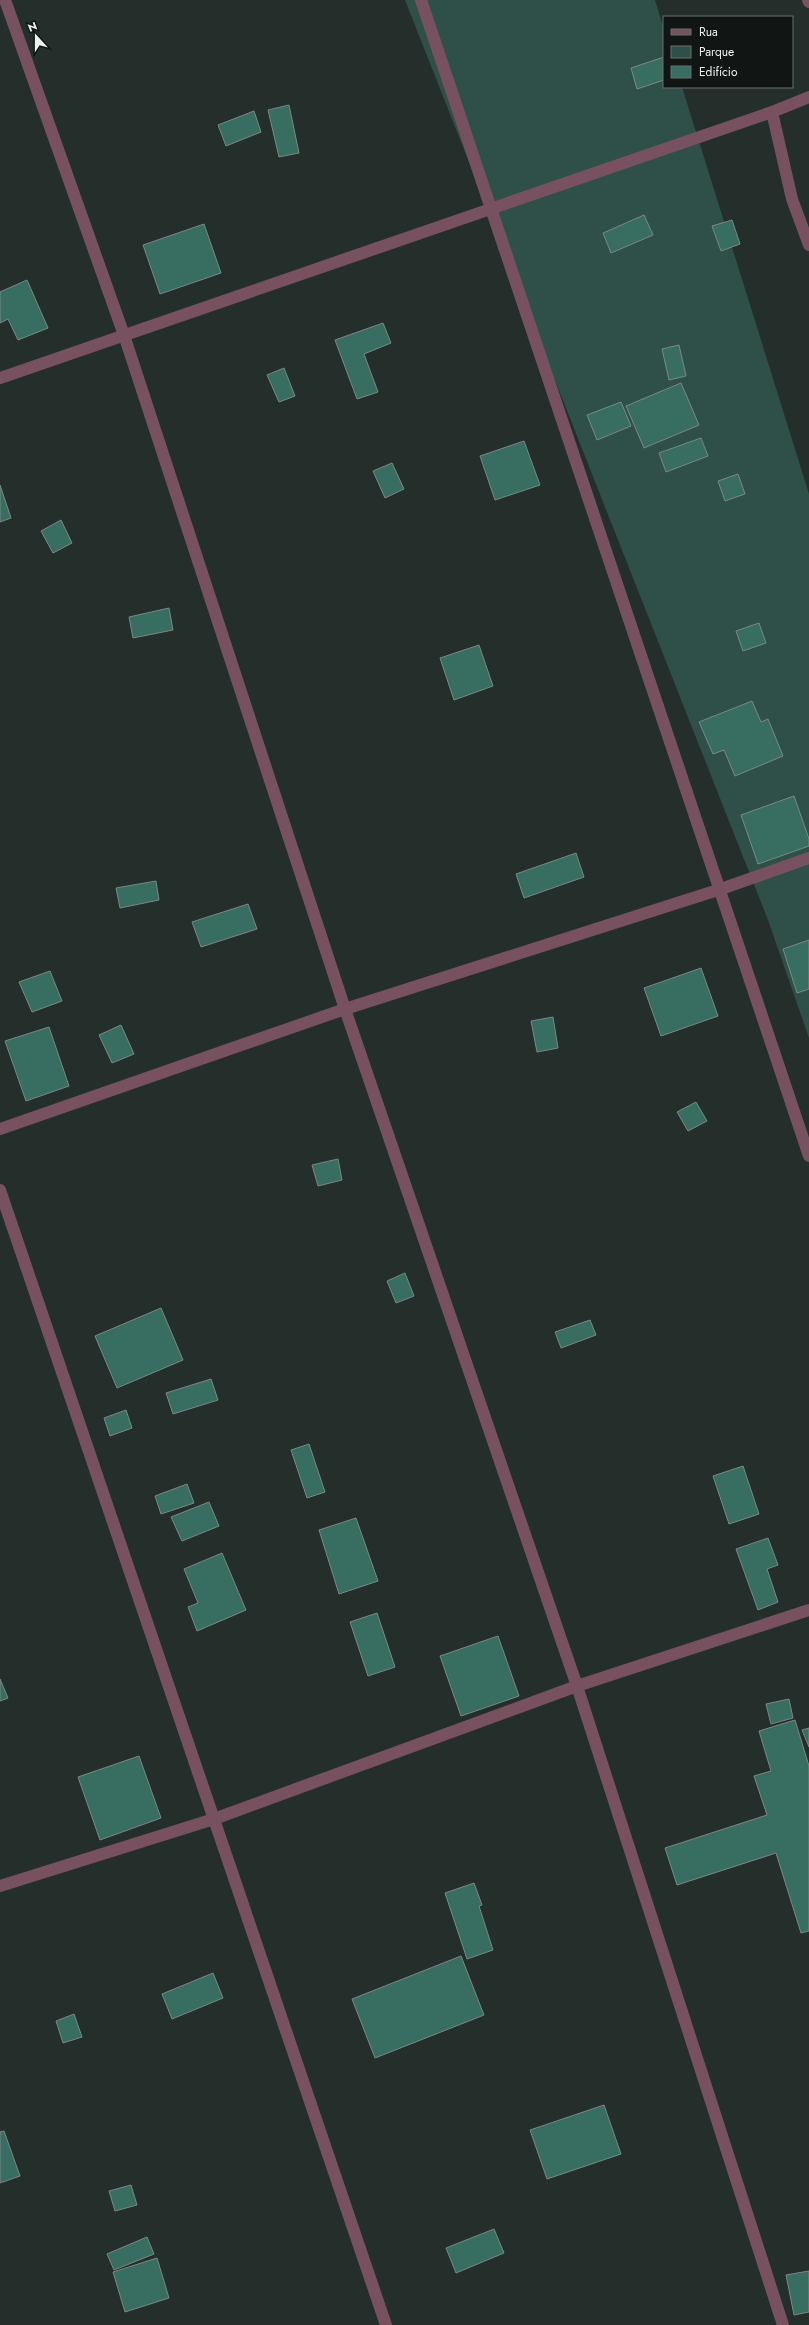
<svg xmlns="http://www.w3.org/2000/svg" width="809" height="2325" font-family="Jost,sans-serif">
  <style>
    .green { fill: #2f5049 }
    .building { fill: #386d62; stroke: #7c8885 }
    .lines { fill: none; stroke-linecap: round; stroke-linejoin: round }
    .minor { stroke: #77515f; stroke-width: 12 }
  </style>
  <rect width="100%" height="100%" fill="#242f2c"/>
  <path class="green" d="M405,0H655L664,30V87H682L809,494V1038L768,920Z"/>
  <path class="building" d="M664,57V80L637,89L631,68Z
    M289,105L299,153L279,157L268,110Z
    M254,111L261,132L226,146L218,125Z
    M644,215L653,235L611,253L603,233Z
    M732,220L740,244L721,251L712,226Z
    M204,224L221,273L160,294L143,245Z
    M27,280L48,328L18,340L8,319L0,323V292Z
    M383,323L391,343L364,354L378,392L357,399L335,340Z
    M679,345L686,376L669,380L662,349Z
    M284,368L295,396L279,402L267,375Z
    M681,383L699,425L644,448L626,406Z
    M621,402L631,426L597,440L587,415Z
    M701,438L708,456L666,472L659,453Z
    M524,441L540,485L495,500L480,456Z
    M392,463L404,489L385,498L373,471Z
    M738,474L745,494L725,501L718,481Z
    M0,485L11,518L0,522Z
    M61,520L72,543L53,553L41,531Z
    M169,608L173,630L133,638L129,617Z
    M759,623L766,643L743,651L736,631Z
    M479,645L493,686L454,700L440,658Z
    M752,701L761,722L768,719L783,756L735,776L724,750L713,754L699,722Z
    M794,796L809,839V846L758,864L741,815Z
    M576,853L584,877L524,898L516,874Z
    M156,881L159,900L120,908L116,888Z
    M248,904L257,929L201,947L192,922Z
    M809,940V989L797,993L783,949Z
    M701,968L718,1016L661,1036L644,988Z
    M50,971L62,1001L32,1012L19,982Z
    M553,1017L558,1048L537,1052L531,1021Z
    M121,1025L134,1054L112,1063L99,1035Z
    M49,1027L69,1086L26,1101L5,1041Z
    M696,1102L707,1121L688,1131L677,1112Z
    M338,1159L342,1180L318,1186L312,1165Z
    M405,1273L414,1296L396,1303L387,1281Z
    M161,1308L183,1360L117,1388L95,1336Z
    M590,1320L596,1335L561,1348L555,1332Z
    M211,1379L218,1400L173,1414L166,1393Z
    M126,1410L132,1428L110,1436L104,1418Z
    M309,1444L325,1492L307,1498L291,1450Z
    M743,1466L759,1514L729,1524L713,1476Z
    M187,1484L194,1503L161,1514L155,1496Z
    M209,1502L219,1526L182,1541L171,1517Z
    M356,1518L378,1581L339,1594L319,1530Z
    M768,1538L778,1565L767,1569L778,1602L758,1610L736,1549Z
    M222,1553L246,1610L197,1631L188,1607L198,1603L184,1569Z
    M377,1613L395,1667L368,1676L350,1622Z
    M498,1636L519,1696L461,1716L440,1656Z
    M0,1679L8,1698L0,1701Z
    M789,1699L793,1718L771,1724L766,1704Z
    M795,1720L809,1766V1931L801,1933L776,1853L677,1885L665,1848L767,1815L754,1776L771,1771L759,1731Z
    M809,1728V1747L802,1730Z
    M139,1756L161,1818L100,1840L78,1777Z
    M474,1883L482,1905L479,1906L493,1950L467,1959L445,1893Z
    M461,1956L484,2015L375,2058L352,1999Z
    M213,1973L223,1998L172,2019L162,1994Z
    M74,2014L82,2037L63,2043L56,2021Z
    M604,2105L621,2154L547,2179L530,2130Z
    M4,2131L20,2176L0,2183V2132Z
    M131,2185L137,2205L115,2211L109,2191Z
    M494,2229L504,2253L456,2273L446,2248Z
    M147,2237L154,2254L114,2270L107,2254Z
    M157,2258L169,2298L125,2312L113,2272Z
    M809,2271V2312L794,2315L786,2275Z"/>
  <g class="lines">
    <path class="minor" d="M5,0L124,335L345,1009L577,1686L783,2325
      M421,0L809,1156
      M808,0L809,2
      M772,112L792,199L809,245
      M0,378L772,112L809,97
      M0,1129L345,1009L721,889L809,858
      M0,1190L386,2325
      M0,1886L214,1819L577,1686L809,1610"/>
  </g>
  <rect x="663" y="16" width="130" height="72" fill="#111615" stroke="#696e6d"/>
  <rect x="671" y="29" width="20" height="6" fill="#77515f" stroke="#696e6d"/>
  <text x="699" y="36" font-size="12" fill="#ecf2f1">Rua</text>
  <rect x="671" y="46" width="20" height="12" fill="#2f5049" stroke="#696e6d"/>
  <text x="699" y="56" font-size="12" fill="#ecf2f1">Parque</text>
  <rect x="671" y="66" width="20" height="12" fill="#386d62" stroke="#696e6d"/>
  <text x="699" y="76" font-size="12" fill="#ecf2f1">Edifício</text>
  <g transform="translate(36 36) rotate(339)" stroke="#111615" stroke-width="3" paint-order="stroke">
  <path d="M0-3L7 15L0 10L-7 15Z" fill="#ecf2f1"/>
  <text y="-6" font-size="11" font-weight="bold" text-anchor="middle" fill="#ecf2f1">N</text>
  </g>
</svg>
